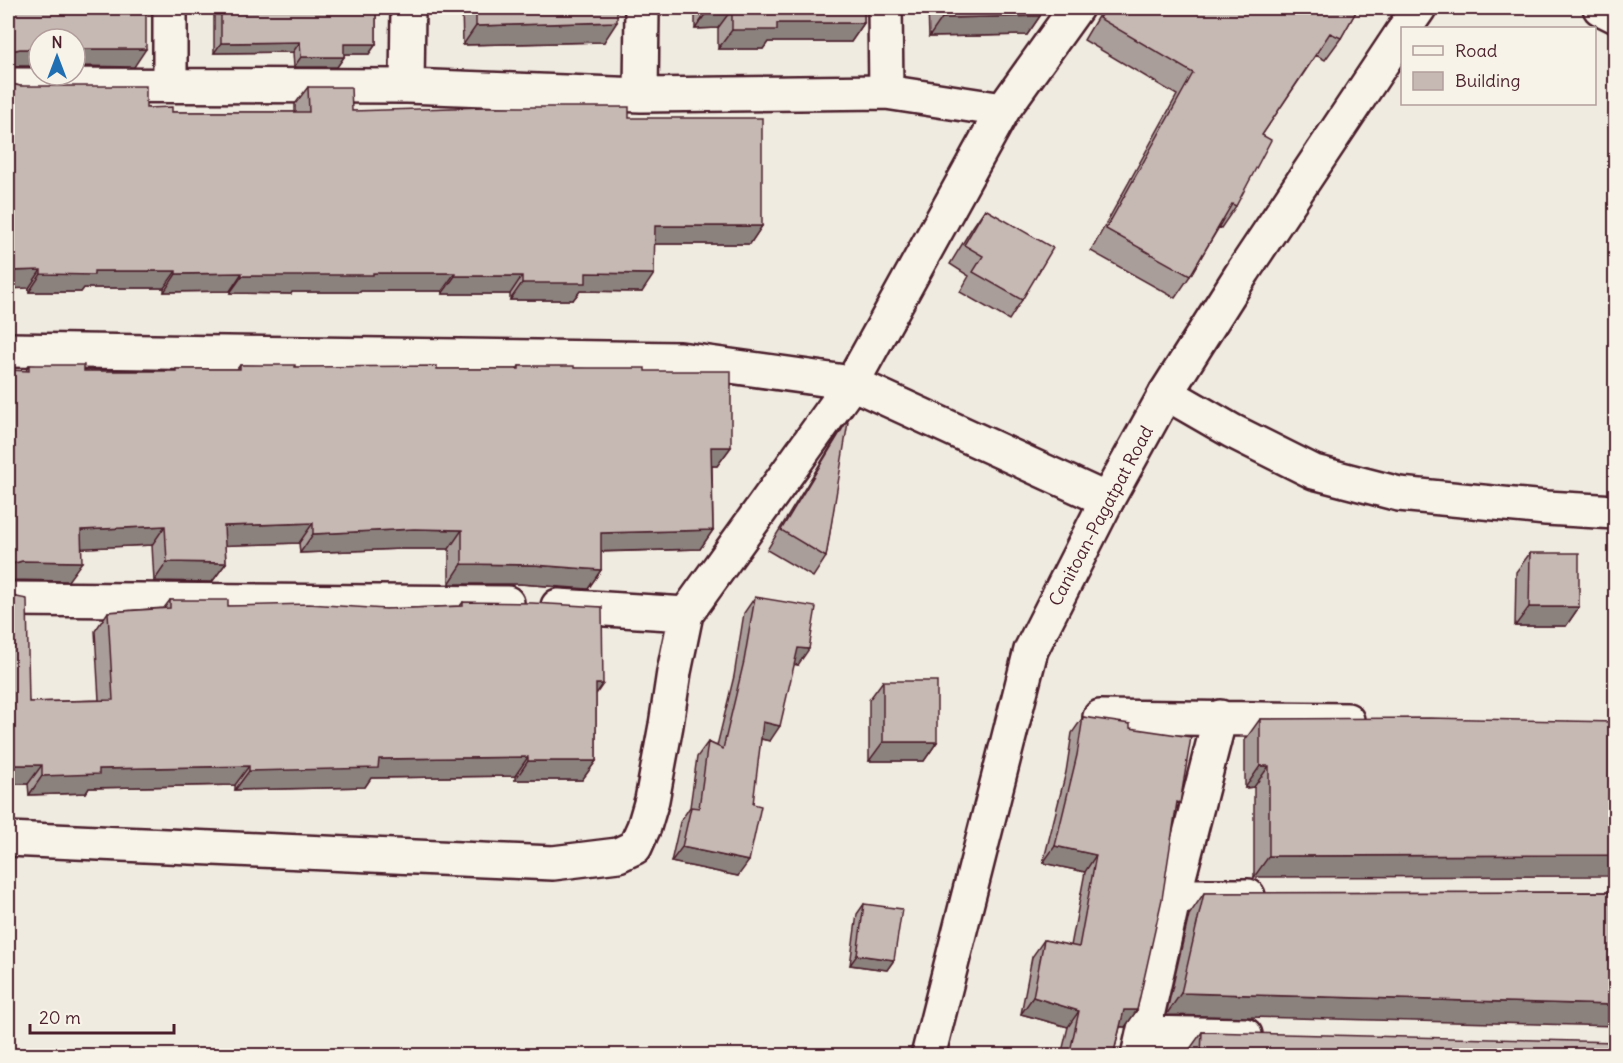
<svg xmlns="http://www.w3.org/2000/svg" width="1623" height="1063" font-family="Delius,sans-serif">
  <style>
    .lines { fill: none; stroke-linecap: round; stroke-linejoin: round }
    .minor-casing { stroke: #4a1f2b; stroke-width: 38 }
    .tertiary-casing { stroke: #4a1f2b; stroke-width: 38 }
    .minor { stroke: #f7f3e8; stroke-width: 33 }
    .tertiary { stroke: #f7f3e8; stroke-width: 33 }
    .wall { fill: #aa9e9a; stroke: #4a1f2b; stroke-width: 1.5 }
    .shaded-wall { fill: #8b817d; stroke: #4a1f2b; stroke-width: 1.5 }
    .building { fill: #c6b8b3; stroke: #4a1f2b; stroke-width: 1.5 }
    .labels { text-anchor: middle; stroke-width: 4.5; stroke-linejoin: round; paint-order: stroke }
    .street-label { font-size: 18px; fill: #4a1f2b; stroke: #f7f3e8 }
  </style>
  <rect width="100%" height="100%" fill="#f0ebe0"/>
  <filter id="ink" filterUnits="userSpaceOnUse"><feTurbulence type="fractalNoise" baseFrequency=".0167" numOctaves="2"/><feDisplacementMap in="SourceGraphic" scale="12" xChannelSelector="R" yChannelSelector="G"/><feConvolveMatrix kernelMatrix="1 2 1 2 8 2 1 2 1" color-interpolation-filters="sRGB"/></filter>
  <g filter="url(#ink)">
    <g class="lines">
      <defs>
        <path id="minor" d="M170,8V85
          M885,8L886,92
          M1600,8L1616,16
          M8,85L407,86L641,95L886,92L1003,110
          M407,86L408,8
          M641,95L642,8
          M8,350L680,359L852,383L1107,500
          M1166,393L1232,431L1314,472L1399,494L1546,508L1616,512
          M8,599L507,603
          M558,606L686,614
          M1100,717L1347,720
          M8,839L553,863L618,855L635,847L644,827L652,800L666,725L674,672L686,614L852,383L1003,110L1076,8
          M1174,896H1248
          M1143,1033L1245,1035
          M1138,1056L1174,896L1220,717"/>
        <path id="tertiary" d="M1405,28L1419,8
          M928,1056L1031,650L1107,500L1166,393L1244,270L1402,33"/>
      </defs>
      <use href="#minor" class="minor-casing"/>
      <use href="#tertiary" class="tertiary-casing"/>
      <use href="#minor" class="minor"/>
      <use href="#tertiary" class="tertiary"/>
    </g>
    <path class="wall" d="M214,8H376V44L369,54H344V57L337,67H294L293,52L214,53Z
      M462,8H617L604,42L463,45Z
      M695,8H864V23L851,42H768L763,49H718V28L695,29Z
      M928,8H1040V16L1027,35L929,37Z
      M1103,8H1358L1341,38L1325,60L1316,55L1262,135L1236,206L1221,228L1219,227L1190,276L1175,298L1091,251L1177,95L1084,40Z
      M12,84L20,86L172,112H295V104L308,87L352,111L629,118L762,226L750,244H654L642,292L580,291L573,300H510V294H442V291H361L360,292H292L291,294L230,293V291L164,292V288H84L81,292H29Z
      M985,209L1022,300L1009,320L960,292L969,276L950,264L972,228Z
      M29,365L84,371H175L176,369H237L240,365L295,367L437,369H517L519,366L645,371L731,447L717,466H712L713,530L700,549L601,552V570L588,589L520,584H449V549H401L300,553L299,543L225,545L226,563L212,582L154,581L152,545L81,548L68,581L8,580L26,371Z
      M847,421L826,557L813,577L767,550L834,441Z
      M1530,553L1579,607L1566,626H1515L1516,572Z
      M8,591L29,702L99,700L95,631L108,612L164,608L170,600L228,606L386,609L460,606L463,602L596,695V761L582,780H515V776L371,778L365,787L235,790V785L89,788L86,793L29,795L28,784H8Z
      M755,597L798,665L794,664L770,741L761,739L738,876L671,862L680,822L690,807L697,757L708,742L717,746L734,676L744,613Z
      M883,681L937,742L924,761H869V700Z
      M1083,717L1130,728L1180,803L1175,810L1137,1010L1125,1027H1120L1113,1056H1061L1068,1027L1021,1014L1032,957L1044,940L1071,946L1085,872L1043,863L1066,772L1072,733Z
      M1260,719L1616,722L1254,877V787L1245,788V740Z
      M1616,892L1166,1015L1189,915L1204,893Z
      M864,904L894,960L887,970L850,965L857,914Z
      M1202,1032L1616,1056H1187V1053Z"/>
    <path class="shaded-wall" d="M732,9L718,28L695,29L708,10Z
      M1040,16L1027,35L929,37L942,18Z
      M617,22L604,42L463,45L476,26Z
      M777,23H864L851,42H768L763,49H718L732,30Z
      M300,42L293,52L214,53L221,43Z
      M344,44H376L369,54H337Z
      M20,49H39V66H8V55L11,51Z
      M75,49H146L134,67L75,66Z
      M301,57H344L337,67H294Z
      M655,226H762L750,244H642Z
      M41,270L29,288L8,289V271Z
      M94,271H176L164,288H84L81,292H29L41,274Z
      M242,273L230,291L164,292L176,274Z
      M373,273H455L442,291H361L360,292H292L291,294L230,293L242,276Z
      M586,273L654,274L642,292L580,291L573,300H510L522,283Z
      M455,276H522L510,294H442Z
      M711,447H731L717,466H698Z
      M313,523L299,543L210,546L224,526Z
      M165,526L152,545L67,549L81,530Z
      M414,529L462,530L449,549H401L300,553L313,534Z
      M713,530L700,549L587,552L601,533Z
      M22,561L82,562L68,581L8,580V568L12,564Z
      M167,562L226,563L212,582L154,581Z
      M462,564L534,565L601,570L588,589L520,584H449Z
      M1529,607H1579L1566,626H1515Z
      M798,648L809,649L798,665L787,663Z
      M596,684H603L590,703Z
      M763,722L780,726L770,741L753,737Z
      M883,742H937L924,761H869Z
      M528,757L515,776L371,778L365,787L235,790L249,771L379,759Z
      M528,761H596L582,780H515Z
      M8,765H42L28,784H8Z
      M249,766L235,785L89,788L86,793L29,795L42,776L99,769Z
      M1260,766H1269L1254,787L1245,788Z
      M1055,846L1096,855L1085,872L1043,863Z
      M682,847L749,861L738,876L671,862Z
      M1616,855V876L1254,877L1269,856Z
      M857,955L894,960L887,970L850,965Z
      M1181,993L1616,1005V1026L1166,1015Z
      M1033,997L1079,1011L1068,1027L1021,1014Z
      M1124,1010H1137L1125,1027L1112,1026Z"/>
    <path class="building" d="M8,8H146V49H75V39H39V49H20L11,51L8,55Z
      M221,8H376V44H344V57H301L300,42L221,43Z
      M476,8H617V22L476,26Z
      M708,8H864V23H777V30H732V9L708,10Z
      M942,8H1040V16L942,18Z
      M1105,8H1358L1341,38L1330,33L1262,135L1271,140L1236,206L1232,204L1190,276L1106,229L1193,73L1099,18Z
      M8,80L12,84L20,86H146V108L172,107V112H309L308,87H351L352,111L486,107H629V118H762V226H655L654,274L586,273V283H522V276H455V273H373V275H304L303,276H242V273L176,274V271H94V275L41,274V270L8,271Z
      M985,209L1053,248L1022,300L973,272L983,256L964,245Z
      M29,365H84V371H176V369H240V365H295V367L437,366V369H519V366H574V368H645V371H731V447H711L713,530L601,533V570L534,565L462,564V530L414,529L313,534V523L224,526L226,563L167,562L165,526L81,530L82,562L22,561L12,564L8,568V370L29,371Z
      M847,421L848,422L826,557L781,530Z
      M1530,553H1579V607H1529Z
      M8,591L12,596L27,599L29,702L113,700L108,612L170,608V600H228V606L309,604L386,609L463,606V602L532,603L602,607L603,684H596V761H528V757L379,759L378,768L249,771V766L99,769V774L42,776V765H8Z
      M755,597L816,607L809,649L798,648L780,726L763,722L753,804L761,806L749,861L682,847L691,807L699,808L708,742L723,749L744,661Z
      M883,681H937V742H883Z
      M1083,717L1130,724V728L1191,737L1180,803L1177,802L1162,899L1137,1010H1124L1113,1056H1069L1079,1011L1033,997L1044,940L1079,947L1096,855L1055,846L1077,755Z
      M1429,718L1616,722V855L1269,856V766H1260V719Z
      M1616,892V1005L1181,993L1204,893Z
      M864,904L902,909L894,960L857,955Z
      M1202,1032L1616,1042V1056H1201Z"/>
  </g>
  <g class="labels">
    <g class="street-label">
      <text transform="translate(1101 516) rotate(-62)" y="6">Canitoan-Pagatpat Road</text>
    </g>
  </g>
  <rect width="1623" height="1063" fill="none" stroke="#f7f3e8" stroke-width="30"/>
  <rect x="15" y="15" width="1593" height="1033" fill="none" stroke="#4a1f2b" stroke-width="2" filter="url(#ink)"/>
  <rect x="1401" y="27" width="195" height="78" fill="#f7f3e8" stroke="#b29e9c" stroke-width="1.5"/>
  <rect x="1413" y="46" width="30" height="9" fill="#f7f3e8" stroke="#b29e9c" stroke-width="1.5"/>
  <text x="1455" y="57" font-size="18" fill="#4a1f2b">Road</text>
  <rect x="1413" y="72" width="30" height="18" fill="#c6b8b3" stroke="#b29e9c" stroke-width="1.5"/>
  <text x="1455" y="87" font-size="18" fill="#4a1f2b">Building</text>
  <g transform="translate(57 57)"><circle r="28" fill="#f7f3e8" stroke="#b29e9c" stroke-width="1.5"/>
  <path d="M0-4.5L10 22L0 15L-10 22Z" fill="#1f6fb2"/>
  <text y="-9" font-size="16" font-weight="bold" text-anchor="middle" fill="#4a1f2b">N</text>
  </g>
  <path d="M30 1024v9h144v-9" fill="none" stroke="#4a1f2b" stroke-width="3"/>
  <text x="39" y="1024" font-size="18" fill="#4a1f2b" stroke="#f7f3e8" stroke-width="4.5" paint-order="stroke">20 m</text>
</svg>
